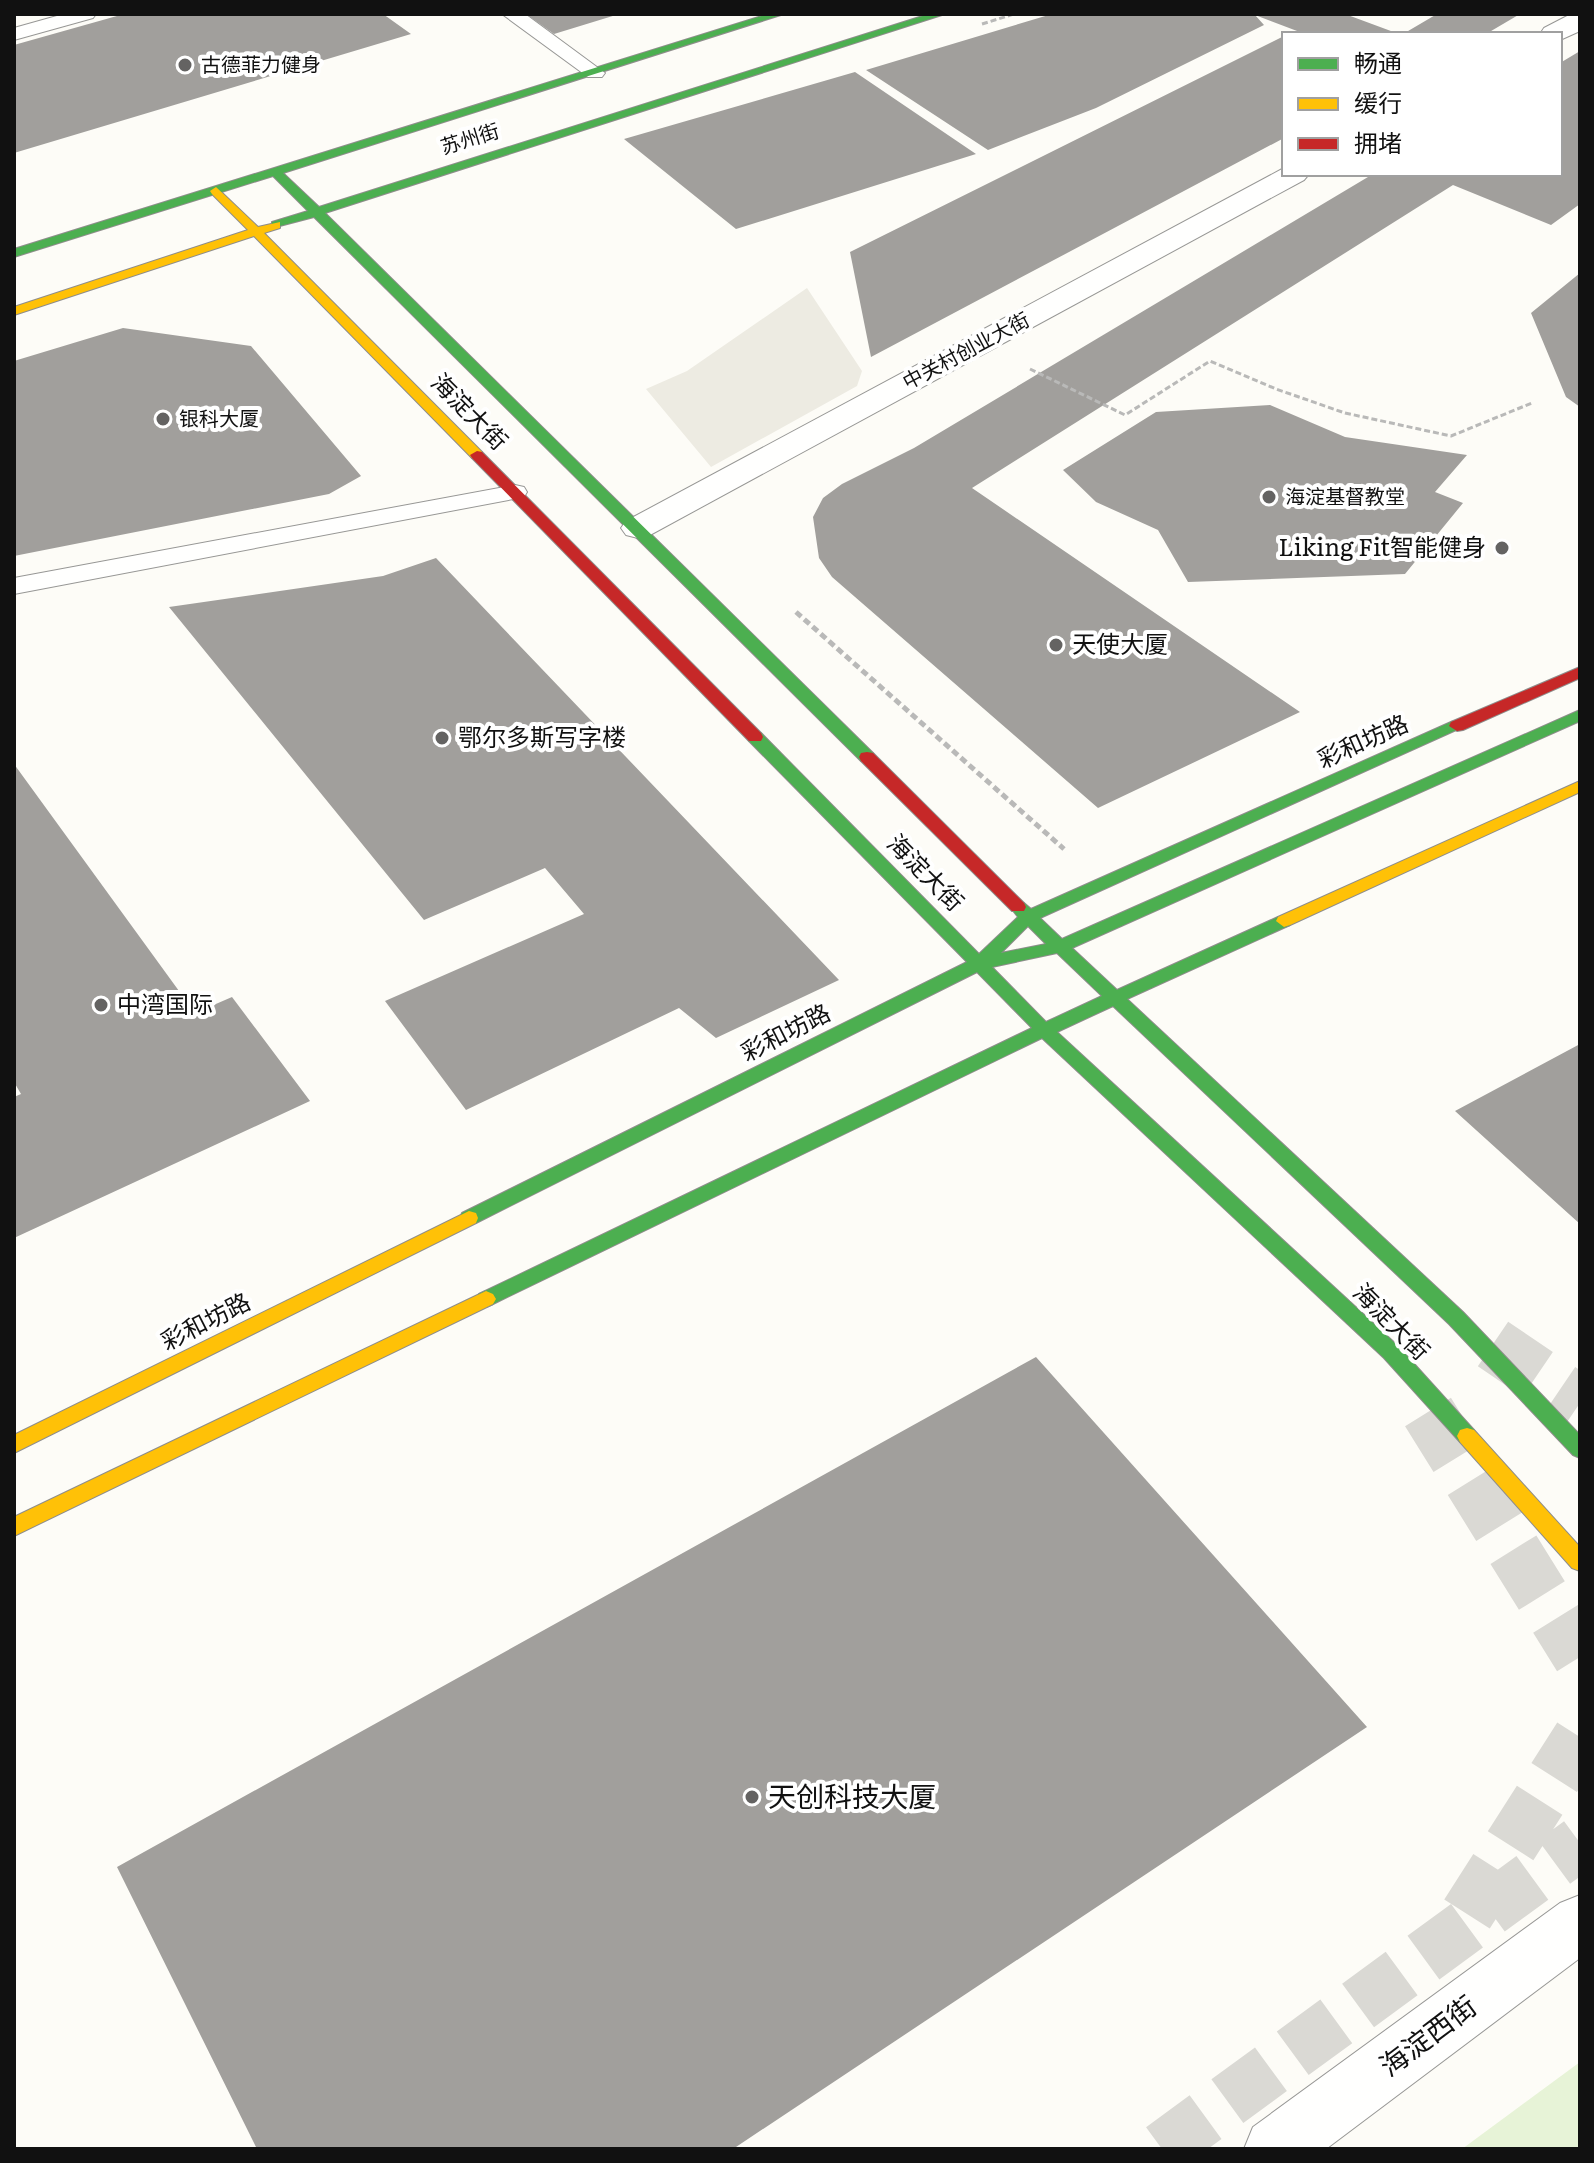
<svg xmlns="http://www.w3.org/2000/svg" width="1594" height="2163" font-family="Literata,'Noto Sans SC',serif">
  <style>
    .green { fill: #e7f3d7 }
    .plaza { fill: #edebe2 }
    .building { fill: #a19f9c }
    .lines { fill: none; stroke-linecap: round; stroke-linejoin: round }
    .secondary-tunnel { stroke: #dad9d4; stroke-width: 54; stroke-dasharray: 54 27; stroke-linecap: butt }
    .lane-casing { stroke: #979795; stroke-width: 2 }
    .street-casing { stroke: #979795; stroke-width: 2 }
    .fast-casing { stroke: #8e8d8b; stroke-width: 2 }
    .slow-casing { stroke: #8e8d8b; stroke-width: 2 }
    .jam-casing { stroke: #8e8d8b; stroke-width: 2 }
    .path-far1 { stroke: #b9b9b8; stroke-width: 3; stroke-dasharray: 6 3; stroke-linecap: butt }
    .path { stroke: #b9b9b8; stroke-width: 5; stroke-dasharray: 7 4; stroke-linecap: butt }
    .lane { fill: #fffffe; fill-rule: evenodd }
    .street { fill: #fffffe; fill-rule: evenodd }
    .fast { fill: #4caf50; fill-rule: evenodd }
    .slow { fill: #ffc107; fill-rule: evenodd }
    .jam { fill: #c62828; fill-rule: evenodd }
    .poi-dot { fill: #646362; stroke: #fff; stroke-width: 3 }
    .labels { text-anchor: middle; stroke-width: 8; stroke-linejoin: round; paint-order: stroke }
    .far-poi-label { font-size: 20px; fill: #111; stroke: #fff; text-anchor: start }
    .far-street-label { font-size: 20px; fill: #111; stroke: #fff }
    .street-label { font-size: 24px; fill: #111; stroke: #fff }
    .poi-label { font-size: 24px; fill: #111; stroke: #fff; text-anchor: start }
    .near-poi-label { font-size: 28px; fill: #111; stroke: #fff; text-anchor: start }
    .near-street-label { font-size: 28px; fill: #111; stroke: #fff }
  </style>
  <rect width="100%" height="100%" fill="#fdfcf7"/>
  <path class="green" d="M1580,2062V2149H1462Z"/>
  <path class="plaza" d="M807,288L862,371L857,386L711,467L646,389L687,371Z"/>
  <path class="building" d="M124,14H383L411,34L14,153V45Z
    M526,14H616V15L554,34Z
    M1052,14H1345L1399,34H1305L1255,15L1264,25L1096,108L988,150L866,70Z
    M1437,14H1520L1486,34H1403Z
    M1284,36V138L871,357L850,252Z
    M1580,51V204L1551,225L1453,185L972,488L1300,712L1098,808L832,577L819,558L813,517L823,498L842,484L914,448L1373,174H1560V63Z
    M855,72L976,154L736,229L624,139Z
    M1580,273V407L1566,397L1531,313Z
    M123,328L251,346L361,476L329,494L14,556V361Z
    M1270,405L1345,437L1467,455L1435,492L1463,503L1405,574L1188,582L1158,530L1096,502L1063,470L1156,412Z
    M436,558L839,980L716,1038L679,1008L466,1110L385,1001L584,914L545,868L424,920L169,607L383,576Z
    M14,764L195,1013L232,997L310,1101L14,1238V1097L21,1094L14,1082Z
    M1580,1044V1224L1455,1111Z
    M1036,1357L1367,1727L733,2149H257L117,1867Z"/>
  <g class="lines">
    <path class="secondary-tunnel" d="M1493,1344L1580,1403
      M1428,1412L1580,1657
      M1467,1914L1580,1737
      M1162,2149L1580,1843"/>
    <defs>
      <path id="lane" d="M64,14H96L93,18L14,40V28Z
        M502,14H525L605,73L602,77H588Z
        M515,485L524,487L527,492L524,497L14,594V578Z"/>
      <path id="street" d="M1571,14H1580V31L1560,40V34H1540L1544,28Z
        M1284,168V174H1309L1304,180L650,535L638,538L626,535L621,528L626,521Z
        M1580,1895V1958L1326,2149H1244L1253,2127L1560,1903Z"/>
      <path id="fast" d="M768,14H784L283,173L319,207L929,14H945L325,213L873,753L875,757L873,761H861L314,217L272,228V222L308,211L273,176L14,257V249Z
        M1580,710V721L1072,948L1117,990L1278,917H1290L1292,921L1290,925L1127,999L1463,1312L1580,1435V1458L1573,1455L1449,1324L1113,1006L1057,1032L1398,1346L1474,1430L1477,1436L1474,1442L1467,1444L1460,1442L1384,1358L1042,1038L493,1304L486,1307L479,1304L476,1299L479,1294L1032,1028L977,972L476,1223H462L460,1218L462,1213L967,962L749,741L747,737L749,733H761L979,954L1018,917L1010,907L1012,903H1024L1031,909L1451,722L1457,721L1465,726L1040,918L1062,939ZM1028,926L1046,944L1001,953ZM1057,953L1102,996L1046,1022L992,967Z"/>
      <path id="slow" d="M216,187L258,227L280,222V228L264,233L482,452V458H472L254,236L14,315V307L248,230L212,194L210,191Z
        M1580,781V792L1290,925L1284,927L1276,921L1278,917Z
        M469,1211L476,1213L478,1218L476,1223L14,1453V1435Z
        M486,1291L493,1294L496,1299L493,1304L14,1536V1517Z
        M1467,1428L1474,1430L1580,1547V1571L1572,1568L1460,1442L1457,1436L1460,1430Z"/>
      <path id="jam" d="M477,451L482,452L761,733L763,737L761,741H749L472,458L470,455Z
        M1580,667V678L1463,730L1457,731L1449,726L1451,722Z
        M867,752L873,753L1024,903L1026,907L1024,911H1012L861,761L859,757L861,753Z"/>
    </defs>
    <use href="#lane" class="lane-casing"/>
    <use href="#street" class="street-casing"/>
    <use href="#fast" class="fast-casing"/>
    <use href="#slow" class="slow-casing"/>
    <use href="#jam" class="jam-casing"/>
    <path class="path-far1" d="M982,24L1014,14
      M1030,369L1125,415L1210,361L1276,389L1345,413L1451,436L1532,403"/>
    <path class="path" d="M796,612L1064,849"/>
    <use href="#lane" class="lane"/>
    <use href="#street" class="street"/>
    <use href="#fast" class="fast"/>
    <use href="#slow" class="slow"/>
    <use href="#jam" class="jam"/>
  </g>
  <g class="poi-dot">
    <circle cx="185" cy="65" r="8"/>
    <circle cx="163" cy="419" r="8"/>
    <circle cx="1269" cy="497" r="8"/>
    <circle cx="1502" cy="548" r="8"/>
    <circle cx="1056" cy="645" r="8"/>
    <circle cx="442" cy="738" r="8"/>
    <circle cx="101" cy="1005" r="8"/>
    <circle cx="752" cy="1797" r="8"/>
  </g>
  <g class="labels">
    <g class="far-poi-label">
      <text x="201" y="72">古德菲力健身</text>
      <text x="179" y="426">银科大厦</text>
      <text x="1285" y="504">海淀基督教堂</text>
    </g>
    <g class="far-street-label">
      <text transform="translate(470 139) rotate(-17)" y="7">苏州街</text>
      <text transform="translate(966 351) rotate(-28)" y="7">中关村创业大街</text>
    </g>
    <g class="street-label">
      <text transform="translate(469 412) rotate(45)" y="8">海淀大街</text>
      <text transform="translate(1363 742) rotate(-24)" y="8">彩和坊路</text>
      <text transform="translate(925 873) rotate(45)" y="8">海淀大街</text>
      <text transform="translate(786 1033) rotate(-27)" y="8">彩和坊路</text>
      <text transform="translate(206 1322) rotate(-27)" y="8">彩和坊路</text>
      <text transform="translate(1391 1322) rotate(45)" y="8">海淀大街</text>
    </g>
    <g class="poi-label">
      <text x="1486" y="556" text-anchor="end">Liking Fit智能健身</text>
      <text x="1072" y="653">天使大厦</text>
      <text x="458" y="746">鄂尔多斯写字楼</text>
      <text x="117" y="1013">中湾国际</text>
    </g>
    <g class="near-poi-label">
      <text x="768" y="1807">天创科技大厦</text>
    </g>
    <g class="near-street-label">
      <text transform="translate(1428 2036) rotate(-37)" y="10">海淀西街</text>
    </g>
  </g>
  <rect width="1594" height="2163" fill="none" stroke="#111111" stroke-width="32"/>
  <rect x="1282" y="32" width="280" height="144" fill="#ffffff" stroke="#a0a0a0" stroke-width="2"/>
  <rect x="1298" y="58" width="40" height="12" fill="#4caf50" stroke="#a0a0a0" stroke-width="2"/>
  <text x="1354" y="72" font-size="24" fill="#111111">畅通</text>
  <rect x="1298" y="98" width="40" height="12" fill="#ffc107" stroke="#a0a0a0" stroke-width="2"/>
  <text x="1354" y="112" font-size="24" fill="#111111">缓行</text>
  <rect x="1298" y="138" width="40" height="12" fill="#c62828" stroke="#a0a0a0" stroke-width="2"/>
  <text x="1354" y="152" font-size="24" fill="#111111">拥堵</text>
</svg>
